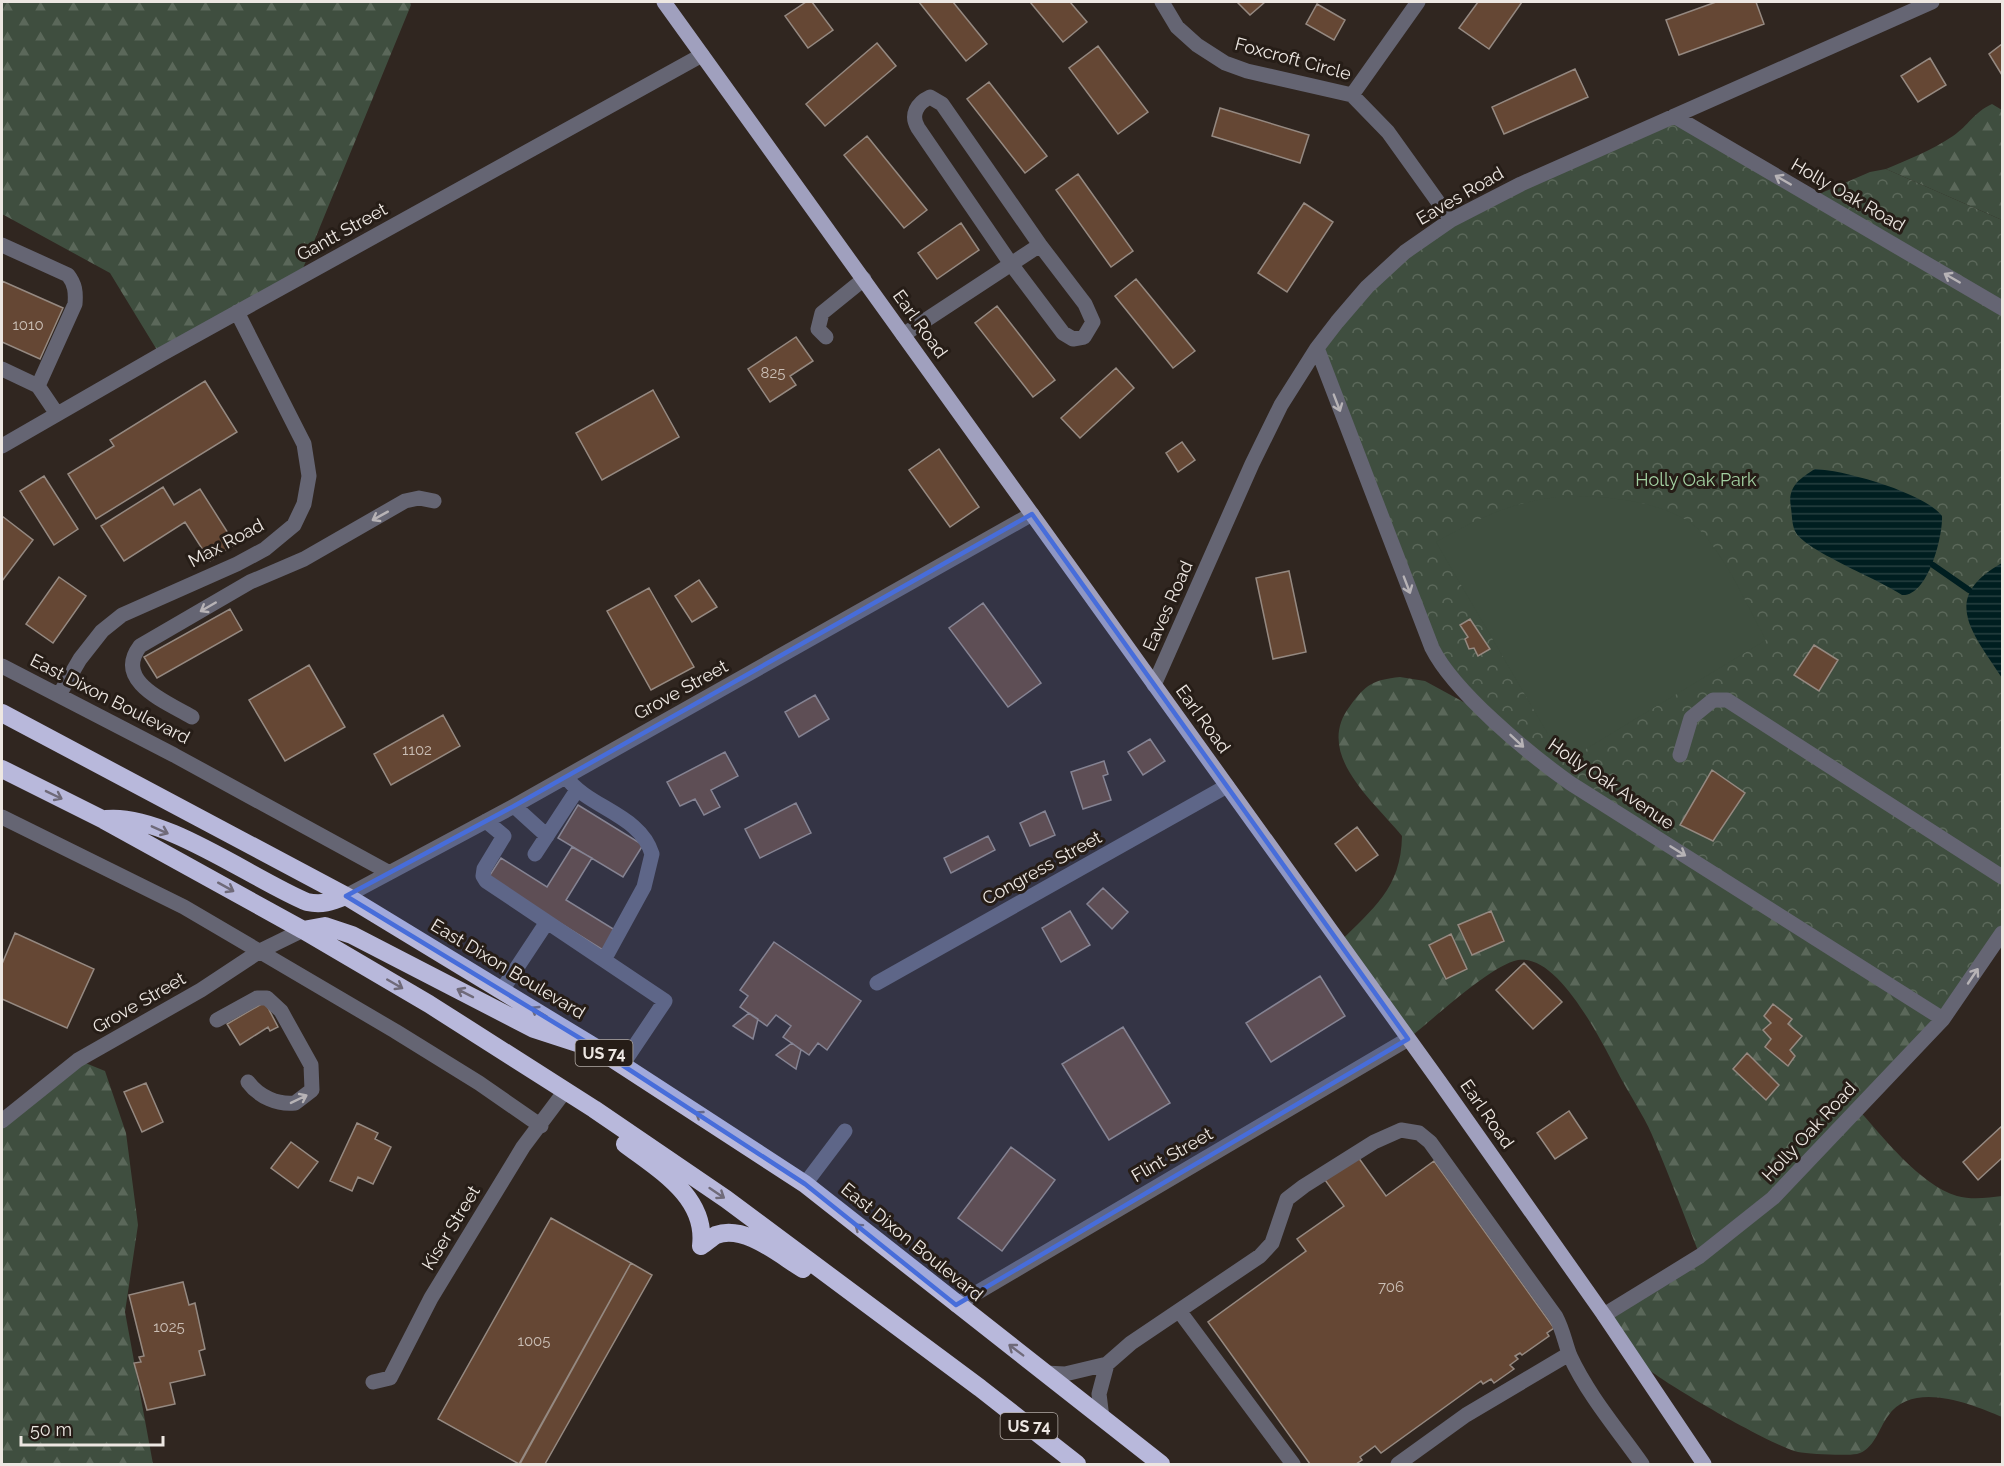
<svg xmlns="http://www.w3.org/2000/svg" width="2004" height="1466" font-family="Raleway,sans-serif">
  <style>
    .forest { fill: url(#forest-firs) }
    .park { fill: url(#park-crowns) }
    .garden { fill: #3f4e3f }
    .water { fill: url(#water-rules) }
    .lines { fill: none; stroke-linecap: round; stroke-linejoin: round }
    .stream { stroke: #001e20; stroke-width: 6 }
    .building { fill: #654734; stroke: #958981; stroke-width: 1.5 }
    .minor { stroke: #656573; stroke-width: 15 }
    .major { stroke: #a0a0be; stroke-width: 15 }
    .highway { stroke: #b8b8db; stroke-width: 18 }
    .oneway { stroke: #b7b3b6 }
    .oneway2 { stroke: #6f6a79 }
    .marked { fill: #476dda; fill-opacity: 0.2; stroke: #476dda; stroke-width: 4.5; stroke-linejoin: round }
    .labels { text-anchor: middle; stroke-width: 6; stroke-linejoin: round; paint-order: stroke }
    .number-label { font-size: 15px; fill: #cbbfb6 }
    .shield { fill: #261d17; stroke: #b1aaa5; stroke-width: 1.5 }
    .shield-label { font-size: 16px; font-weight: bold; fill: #ede7e2 }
    .street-label { font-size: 18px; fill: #ede7e2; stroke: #261d17 }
    .park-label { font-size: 18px; fill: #a3d1a2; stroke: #261d17 }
  </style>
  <defs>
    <pattern id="forest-firs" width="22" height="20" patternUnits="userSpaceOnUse" patternTransform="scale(1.5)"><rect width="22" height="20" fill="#3f4e3f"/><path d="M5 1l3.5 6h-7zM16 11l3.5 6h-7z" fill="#5b685a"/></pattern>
    <pattern id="park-crowns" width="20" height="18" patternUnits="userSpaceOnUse" patternTransform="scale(1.5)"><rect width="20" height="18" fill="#3f4e3f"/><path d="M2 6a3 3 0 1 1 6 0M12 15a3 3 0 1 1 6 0" fill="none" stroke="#5b685a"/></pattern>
    <pattern id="water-rules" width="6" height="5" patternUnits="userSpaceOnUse" patternTransform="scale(1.5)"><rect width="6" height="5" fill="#001e20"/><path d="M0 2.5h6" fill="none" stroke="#263f40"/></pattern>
  </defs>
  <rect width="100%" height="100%" fill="#302620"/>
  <path class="forest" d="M2,2H410L411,5L299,278L160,355L110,273L2,214Z
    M1992,104L2002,110V220L1886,169C1910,159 1932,150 1953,136C1969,125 1973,113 1992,104Z
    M1400,677L1425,681L1491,717L1943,1019L1857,1108C1882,1136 1920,1185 1957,1196C1971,1200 1988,1198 2002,1196V1417C1971,1404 1913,1380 1888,1416C1879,1428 1874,1450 1857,1454C1845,1456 1809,1454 1798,1452C1772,1446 1649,1376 1632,1356C1621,1344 1613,1328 1604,1314L1700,1256C1685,1218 1671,1180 1655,1142C1647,1121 1634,1102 1623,1082C1606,1051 1561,953 1518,960C1491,965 1432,1020 1408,1039L1339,943C1373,908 1401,889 1402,836C1375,802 1313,754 1350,706C1366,684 1373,680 1400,677Z
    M78,1060L105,1071L126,1133L138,1225L125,1312L153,1464H2V1121Z"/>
  <path class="park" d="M1674,116L1812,197L1870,172L1886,169L2002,220V933L1943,1019L1570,783L1436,658L1317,348L1337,322L1451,220Z"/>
  <path class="garden" d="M1565,496C1608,496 1677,501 1706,537C1731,567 1747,606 1766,640L1576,755L1561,752L1556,748L1436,542C1482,516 1512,502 1565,496Z"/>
  <path class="water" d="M1815,469C1844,470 1925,493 1942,516C1943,536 1928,597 1902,595C1881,580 1803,550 1795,531C1792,525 1792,515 1791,508C1787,487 1799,479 1815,469Z
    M2002,563V678C1973,633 1939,598 2002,563Z"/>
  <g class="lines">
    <path class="stream" d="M1933,565L1969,590"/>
  </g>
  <path class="building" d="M806,2H812L833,30L808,48L785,16Z
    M919,2H953L987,44L966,61Z
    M1030,2H1070L1087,22L1063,42Z
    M1237,2H1265L1250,15Z
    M1478,2H1522L1489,49L1459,28Z
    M1716,2H1756L1764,24L1679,55L1666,20Z
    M1317,4L1345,20L1334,40L1306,24Z
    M877,43L896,66L825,126L806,104Z
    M2002,44V75L1989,54Z
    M1098,46L1148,112L1118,134L1069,68Z
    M1930,58L1946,85L1918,102L1901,76Z
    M1575,69L1588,97L1504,134L1492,107Z
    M989,82L1047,156L1025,173L967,99Z
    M1220,108L1309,135L1300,163L1212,136Z
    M867,136L927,210L904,228L844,155Z
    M1078,174L1133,251L1111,267L1056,190Z
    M1304,203L1333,222L1287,292L1258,273Z
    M961,223L979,250L937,279L918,253Z
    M1136,279L1195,351L1173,368L1115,296Z
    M2,281L63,308L40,359L2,342Z
    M997,306L1055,380L1033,397L975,323Z
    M796,337L813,361L790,376L796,385L770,402L748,369Z
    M1116,368L1134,388L1080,438L1061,418Z
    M205,381L237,432L96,519L68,474L114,446L110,440Z
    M653,390L679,437L602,480L576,433Z
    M1182,442L1195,460L1178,472L1166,453Z
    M939,449L979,507L950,527L909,470Z
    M44,476L78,529L54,545L20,491Z
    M163,487L174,505L200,489L235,544L210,561L185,522L124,561L101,526Z
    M2,516L33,540L2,581Z
    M1289,571L1306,652L1273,659L1256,578Z
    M59,577L86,596L53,643L26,624Z
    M699,580L717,607L692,622L675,596Z
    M649,588L694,667L651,690L607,611Z
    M983,603L1041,683L1008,707L949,628Z
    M230,609L242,630L157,678L144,657Z
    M1470,619L1490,649L1478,656L1474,648L1469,649L1465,639L1468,637L1460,625Z
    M1814,645L1838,660L1819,691L1794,675Z
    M309,665L345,727L285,761L249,700Z
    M815,695L829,719L799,737L785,712Z
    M443,715L460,746L391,785L374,754Z
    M1150,739L1165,761L1143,775L1128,752Z
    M725,752L738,776L711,790L720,807L704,815L695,799L680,806L667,782Z
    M1104,761L1108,774L1103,776L1111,800L1083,809L1071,772Z
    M1712,770L1745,793L1713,841L1680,825Z
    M796,803L811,833L760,858L745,829Z
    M578,805L643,845L623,877L558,838Z
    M1045,811L1055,835L1030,846L1020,823Z
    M1357,827L1378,855L1356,871L1335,844Z
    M988,836L995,850L951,873L944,858Z
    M572,847L592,858L566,900L615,930L603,950L488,878L501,858L547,887Z
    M1103,888L1128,912L1112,929L1087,904Z
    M1070,911L1090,945L1061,962L1042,928Z
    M1491,911L1504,941L1472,955L1458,925Z
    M15,933L94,969L67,1028L2,999V964Z
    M1451,934L1467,969L1446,979L1429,945Z
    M774,942L861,1001L827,1050L818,1043L809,1055L783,1037L791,1026L776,1015L767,1026L740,1007L748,996L740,990Z
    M1524,963L1562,1002L1533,1029L1496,990Z
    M1320,976L1345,1016L1271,1062L1246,1023Z
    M265,1002L278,1027L270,1031L268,1027L240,1045L227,1024Z
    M1773,1004L1792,1019L1788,1024L1802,1036L1790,1050L1795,1056L1788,1066L1765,1047L1771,1039L1763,1030L1771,1023L1764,1016Z
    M749,1013L758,1019L753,1039L733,1026Z
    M1123,1027L1170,1103L1109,1140L1062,1064Z
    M792,1043L801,1050L796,1069L776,1055Z
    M1747,1053L1779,1085L1766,1100L1733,1069Z
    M146,1083L163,1122L142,1132L124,1092Z
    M1569,1111L1587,1138L1555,1159L1537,1133Z
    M357,1123L378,1133L375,1139L391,1147L373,1184L358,1177L352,1191L330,1181Z
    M2002,1126V1158L1978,1180L1963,1162Z
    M291,1142L318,1162L298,1188L271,1168Z
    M1011,1147L1055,1180L1002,1251L958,1218Z
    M1358,1157L1386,1196L1434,1161L1554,1328L1547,1333L1549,1336L1522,1355L1520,1353L1515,1356L1518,1359L1510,1365L1514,1369L1494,1383L1491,1379L1483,1384L1481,1381L1381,1453L1375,1446L1360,1457L1362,1460L1356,1464H1310L1208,1322L1306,1251L1297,1239L1344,1206L1325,1180Z
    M551,1218L631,1263L519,1464L438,1419Z
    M631,1263L652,1275L545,1464H520Z
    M183,1282L189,1305L195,1303L205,1349L199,1351L205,1375L170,1383L175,1404L147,1410L134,1363L141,1362L139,1357L144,1356L129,1295Z"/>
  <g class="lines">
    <path class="minor" d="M1162,2L1177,27L1197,45L1225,63L1247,71L1352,95L1388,132L1451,220
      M1352,95L1418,2
      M930,97L942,104L1040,245L1085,304L1093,322L1084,337L1073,339L1063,333L1011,264L918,128C910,115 917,103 930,97Z
      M1674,116L2002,308
      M2,245L68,275C75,284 76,292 75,304L38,386L2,369
      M903,335L1040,245
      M826,337L818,329L822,313L864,279
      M1317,348L1432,648C1454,692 1529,754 1570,783L1943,1019
      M38,386L57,414
      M2,446L160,355L702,55
      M2,666L174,755L388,872
      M1154,685L1252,464L1281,405L1317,348L1337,322L1367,287L1405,252L1451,220L1521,184L1932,2
      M59,695L80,659L102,631L122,615L237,564L265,549L294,525L304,504L309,476L304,444L237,312
      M192,717C167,702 113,682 140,646L250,582L304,559L405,501L419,498L434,501
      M1680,755L1691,718L1713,700H1727L2002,877
      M566,777C588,808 640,814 652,854L644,887L604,960
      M514,806L547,836
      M2,817L184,907L395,1031L479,1083L541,1126
      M486,821L504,836L484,869L483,876L486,881L665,1001L622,1065
      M535,854L577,790
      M346,896L514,806L1032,514
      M877,983L1227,786
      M502,990L547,922
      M217,1020L257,998H267L281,1011L311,1065L312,1090L295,1103C278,1105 259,1097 248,1082
      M2,1121L78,1060L201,990L260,951L303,930
      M805,1184L845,1131
      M956,1305L1408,1039
      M1180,1312L1293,1464
      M1604,1315L1700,1256L1773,1198L1943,1019L2002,933
      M1045,1373L1065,1374L1107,1364L1131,1343L1260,1256L1272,1243L1287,1199L1304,1186L1374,1142L1401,1130L1419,1133L1430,1142L1556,1317C1563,1330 1565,1343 1570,1356C1588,1395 1618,1430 1642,1464
      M373,1382L390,1378L431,1298L523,1147L565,1091
      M1102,1418L1099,1394L1107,1364
      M1398,1464L1466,1415L1569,1354"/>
    <path class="major" d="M664,2L1439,1081L1604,1315L1704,1464"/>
    <path class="highway" d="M2,713L346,896L596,1048L805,1184L1161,1464
      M2,769L104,820L303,930L429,1004L594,1109L726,1199L980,1388L1077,1464
      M106,819C163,813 252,879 307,902C322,905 331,902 346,896
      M303,930L325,926L352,935L534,1029L577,1043
      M625,1144C659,1170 707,1197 701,1246
      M701,1246C706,1243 711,1238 716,1235C745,1224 781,1256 803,1269"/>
  </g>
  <defs><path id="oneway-shaft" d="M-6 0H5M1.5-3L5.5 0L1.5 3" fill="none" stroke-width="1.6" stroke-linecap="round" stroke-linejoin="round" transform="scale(1.5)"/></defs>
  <g class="oneway">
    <use href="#oneway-shaft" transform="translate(1783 180) rotate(-150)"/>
    <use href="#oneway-shaft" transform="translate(1952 278) rotate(-150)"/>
    <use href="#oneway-shaft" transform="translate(1337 403) rotate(69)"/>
    <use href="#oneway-shaft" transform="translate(380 516) rotate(151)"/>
    <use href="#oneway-shaft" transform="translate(1407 585) rotate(69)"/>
    <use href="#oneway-shaft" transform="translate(208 607) rotate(150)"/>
    <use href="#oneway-shaft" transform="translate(1517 741) rotate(43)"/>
    <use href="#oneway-shaft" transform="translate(1678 851) rotate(32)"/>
    <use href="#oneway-shaft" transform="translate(1973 976) rotate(-56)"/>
    <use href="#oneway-shaft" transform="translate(299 1099) rotate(-26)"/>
  </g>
  <g class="oneway2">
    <use href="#oneway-shaft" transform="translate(54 795) rotate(26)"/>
    <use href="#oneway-shaft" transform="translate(160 830) rotate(24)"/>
    <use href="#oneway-shaft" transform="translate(226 887) rotate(29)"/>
    <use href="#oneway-shaft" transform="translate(395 984) rotate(30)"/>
    <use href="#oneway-shaft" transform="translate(465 993) rotate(-153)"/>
    <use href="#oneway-shaft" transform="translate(539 1012) rotate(-149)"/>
    <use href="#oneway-shaft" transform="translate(703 1117) rotate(-147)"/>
    <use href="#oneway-shaft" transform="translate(717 1193) rotate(34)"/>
    <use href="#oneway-shaft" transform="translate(862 1230) rotate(-141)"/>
    <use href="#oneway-shaft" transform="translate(1016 1350) rotate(-143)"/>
  </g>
  <path class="marked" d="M1032,514L1408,1039L956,1305L805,1184L596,1048L346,896L514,806Z"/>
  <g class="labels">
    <g class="number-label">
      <text x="28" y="330">1010</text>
      <text x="773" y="378">825</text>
      <text x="417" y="755">1102</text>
      <text x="1391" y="1292">706</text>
      <text x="169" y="1332">1025</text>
      <text x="534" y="1346">1005</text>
    </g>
    <g class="shield">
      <rect x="575.5" y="1040" width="57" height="26" rx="4.5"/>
      <rect x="1000.5" y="1413" width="57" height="26" rx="4.5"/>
    </g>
    <g class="shield-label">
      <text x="604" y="1059">US 74</text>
      <text x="1029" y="1432">US 74</text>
    </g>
    <g class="street-label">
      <text transform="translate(1293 59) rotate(15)" y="6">Foxcroft Circle</text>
      <text transform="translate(1848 195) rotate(30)" y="6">Holly Oak Road</text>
      <text transform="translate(1460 196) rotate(-30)" y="6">Eaves Road</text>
      <text transform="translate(342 232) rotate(-29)" y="6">Gantt Street</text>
      <text transform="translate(920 324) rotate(54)" y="6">Earl Road</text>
      <text transform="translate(226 543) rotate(-28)" y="6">Max Road</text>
      <text transform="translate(1168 606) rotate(-66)" y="6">Eaves Road</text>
      <text transform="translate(681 690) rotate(-29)" y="6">Grove Street</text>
      <text transform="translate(110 699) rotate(27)" y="6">East Dixon Boulevard</text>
      <text transform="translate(1203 719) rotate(54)" y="6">Earl Road</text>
      <text transform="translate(1611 784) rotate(34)" y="6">Holly Oak Avenue</text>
      <text transform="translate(1042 868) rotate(-29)" y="6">Congress Street</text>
      <text transform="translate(508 969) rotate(31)" y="6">East Dixon Boulevard</text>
      <text transform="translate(139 1003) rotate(-30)" y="6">Grove Street</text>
      <text transform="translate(1487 1114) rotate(55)" y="6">Earl Road</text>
      <text transform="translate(1809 1132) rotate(-47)" y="6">Holly Oak Road</text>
      <text transform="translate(1172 1155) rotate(-30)" y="6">Flint Street</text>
      <text transform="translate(451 1228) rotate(-59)" y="6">Kiser Street</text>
      <text transform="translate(912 1242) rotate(39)" y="6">East Dixon Boulevard</text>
    </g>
    <g class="park-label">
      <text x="1696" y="486">Holly Oak Park</text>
    </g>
  </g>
  <rect width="2004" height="1466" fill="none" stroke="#ede7e2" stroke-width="6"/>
  <path d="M21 1436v9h142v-9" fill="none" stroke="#ede7e2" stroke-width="3"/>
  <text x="30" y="1436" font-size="18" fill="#ede7e2" stroke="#261d17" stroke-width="4.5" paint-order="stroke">50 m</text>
</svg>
